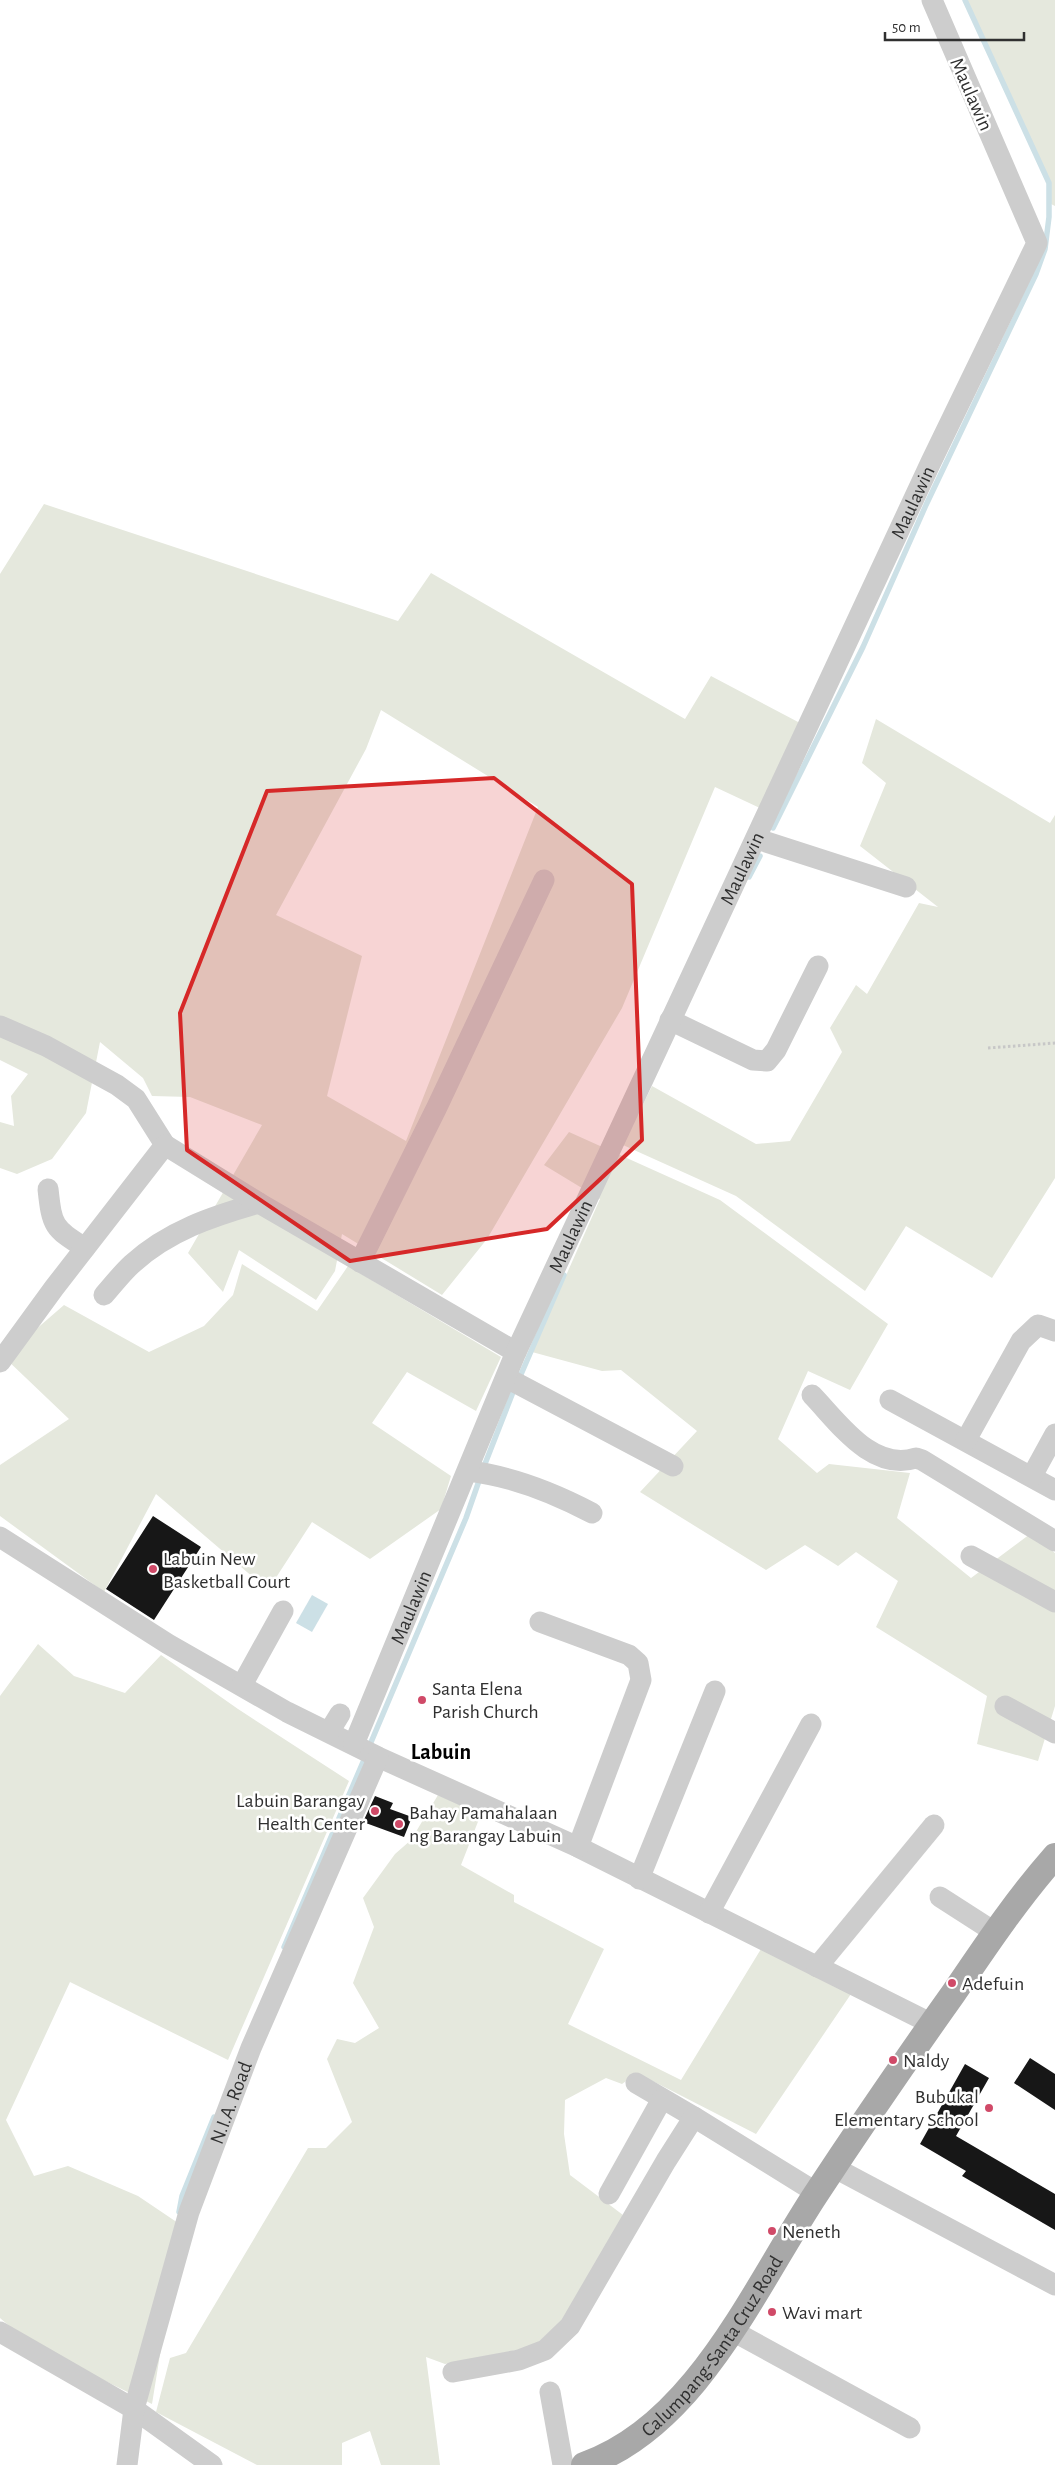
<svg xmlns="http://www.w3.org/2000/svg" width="1055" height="2465" font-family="'Alegreya Sans',sans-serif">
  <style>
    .green { fill: #e5e8dd; fill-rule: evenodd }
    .water { fill: #cce0e6 }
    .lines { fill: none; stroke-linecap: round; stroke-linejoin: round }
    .stream { stroke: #cce0e6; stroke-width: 5.5 }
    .building { fill: #171717 }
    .path { stroke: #c7c7c7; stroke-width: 3; stroke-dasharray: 2.5 2.5; stroke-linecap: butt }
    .minor { stroke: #cdcdcd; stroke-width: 21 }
    .major { stroke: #a8a8a8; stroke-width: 26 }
    .marked { fill: #d62828; fill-opacity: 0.2; stroke: #d62828; stroke-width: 4; stroke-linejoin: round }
    .poi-dot { fill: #d04a68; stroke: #fff; stroke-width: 2 }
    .labels { text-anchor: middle; stroke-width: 5; stroke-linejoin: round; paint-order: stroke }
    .street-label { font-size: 20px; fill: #303030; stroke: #fff }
    .poi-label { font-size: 20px; fill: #303030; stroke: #fff; text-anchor: start }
    .quarter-label { font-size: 22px; font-weight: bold; fill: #000; stroke: #fff }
  </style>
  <rect width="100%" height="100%" fill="#fff"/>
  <path class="green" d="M965,0H1055V206L1049,203V183Z
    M44,504L398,621L431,573L685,719L711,676L800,723L762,809L715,787L622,1008L487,1239L442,1295L342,1234L335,1271L316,1300L239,1250L223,1292L188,1253L262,1125L190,1097L152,1096L143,1078L100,1042L86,1113L52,1159L17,1174L0,1168V1122L14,1126L11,1096L28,1074L0,1060V574ZM381,710L538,807L406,1141L327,1096L362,956L276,915L366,749Z
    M876,719L1050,823L1055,815V1178L992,1278L906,1226L865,1291L736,1196L623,1145L652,1086L756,1144L790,1141L842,1052L830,1028L856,985L867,994L919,903L938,907L860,846L886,783L862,763Z
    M569,1132L720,1200L888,1324L850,1390L808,1371L778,1439L817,1473L829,1464L910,1473L897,1518L971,1578L1030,1534L1055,1553V1706L1038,1761L977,1744L987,1696L876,1627L898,1581L856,1552L838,1566L805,1545L766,1570L640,1492L697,1431L621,1370L602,1371L532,1352L600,1199L544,1165Z
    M242,1264L317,1311L348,1266L501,1357L476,1411L407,1372L372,1423L451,1476L441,1509L370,1559L312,1522L268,1590L156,1494L104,1592L0,1516V1465L69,1419L4,1357L64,1305L149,1352L204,1326L233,1295Z
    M38,1644L74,1676L125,1693L161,1655L238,1709L349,1781L228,2060L70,1982L6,2120L34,2176L68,2166L138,2196L181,2225L152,2404L30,2344L0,2318V1696Z
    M438,1795L481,1814L461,1865L514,1895V1902L604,1949L568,2024L681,2080L761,1949L851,1994L756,2134L637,2073L622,2084L606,2078L565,2100L564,2134L570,2175L623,2215L570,2313L533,2347L445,2364L426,2357L440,2465H381L370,2431L342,2443V2465H257L156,2412L170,2358L186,2353L308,2148H326L352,2122L327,2059L337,2039L355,2043L379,2028L353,1983L374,1927L363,1898L395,1854L411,1840Z"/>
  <path class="water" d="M312,1595L328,1604L312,1632L296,1623Z"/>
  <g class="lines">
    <path class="stream" d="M773,828L863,647L926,505L1036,274L1045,249L1049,217V183L965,0
      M749,877L760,856
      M519,1379L564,1275
      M483,1469L515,1387
      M369,1747L466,1518L480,1478
      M284,1947L366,1755
      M179,2212L182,2196L214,2117"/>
  </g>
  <path class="building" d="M153,1516L201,1547L154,1620L106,1589Z
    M375,1796L393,1803L390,1809L412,1817L404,1837L363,1822Z
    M1030,2058L1055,2074V2110L1014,2083Z
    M965,2064L989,2078L956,2136L1055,2194V2230L962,2176L966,2171L920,2144Z"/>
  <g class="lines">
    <path class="path" d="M988,1048L1055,1043"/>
    <g class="minor">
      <path d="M757,839L906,887"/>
      <path d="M670,1020L753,1060L767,1061L776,1050L818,966"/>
      <path d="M0,1026L46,1046L117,1085L136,1099L165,1145"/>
      <path d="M48,1189C52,1226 53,1228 85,1248"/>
      <path d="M360,1262L437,1107L544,880"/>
      <path d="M104,1295C113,1285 122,1273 132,1264C168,1231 213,1216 259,1203"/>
      <path d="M0,1362L54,1288L165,1145L259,1203L516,1352"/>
      <path d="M507,1378L673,1466"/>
      <path d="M812,1395C839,1423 872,1472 916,1458L922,1460L1055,1541"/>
      <path d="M890,1400L1055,1490"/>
      <path d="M966,1440L1021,1341L1038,1325L1055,1331"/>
      <path d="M468,1471C512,1476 554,1493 592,1513"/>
      <path d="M1032,1476L1055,1434"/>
      <path d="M0,1537L168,1644L287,1712L378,1757L578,1847L932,2024"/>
      <path d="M971,1556L1055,1602"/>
      <path d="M540,1622L629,1655L638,1663L641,1680L578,1847"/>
      <path d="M242,1685L283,1611"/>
      <path d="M1005,1706L1055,1733"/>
      <path d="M329,1732L340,1714"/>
      <path id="s1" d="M354,1744L516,1352L931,462L1037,243L932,0"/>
      <path d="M639,1879L715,1691"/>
      <path d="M940,1897L996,1933"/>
      <path d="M709,1913L811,1724"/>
      <path d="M817,1967L934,1825"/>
      <path d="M636,2083L694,2117"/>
      <path d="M835,2168L1055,2285"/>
      <path d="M609,2194L662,2099"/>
      <path d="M731,2330L910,2428"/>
      <path d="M0,2332L134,2409L212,2465"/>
      <path d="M453,2372L519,2360L545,2350L570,2326L666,2161L694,2117L817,2193"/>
      <path d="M550,2392L563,2465"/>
      <path id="s2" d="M127,2465L134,2409L189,2212L251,2048L378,1757"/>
    </g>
    <path class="major" id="s3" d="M584,2465C696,2426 754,2288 816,2194C860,2127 906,2060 953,1994C985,1947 1017,1899 1055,1856"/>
  </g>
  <path class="marked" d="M494,778L632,884L642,1140L547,1229L350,1261L187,1150L180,1013L267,791Z"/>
  <g class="poi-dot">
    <circle cx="153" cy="1569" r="5"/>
    <circle cx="422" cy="1700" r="5"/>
    <circle cx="375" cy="1811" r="5"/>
    <circle cx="399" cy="1824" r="5"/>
    <circle cx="952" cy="1983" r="5"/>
    <circle cx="893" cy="2060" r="5"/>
    <circle cx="989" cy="2108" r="5"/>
    <circle cx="772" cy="2231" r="5"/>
    <circle cx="772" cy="2312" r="5"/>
  </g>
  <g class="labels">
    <g class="street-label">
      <text transform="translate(972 94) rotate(66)" y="7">Maulawin</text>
      <text dy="7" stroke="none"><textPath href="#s1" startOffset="1362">Maulawin</textPath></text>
      <text dy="7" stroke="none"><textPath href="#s1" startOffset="958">Maulawin</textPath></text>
      <text dy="7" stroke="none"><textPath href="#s1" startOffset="552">Maulawin</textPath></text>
      <text dy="7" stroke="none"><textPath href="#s1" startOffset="148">Maulawin</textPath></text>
      <text dy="7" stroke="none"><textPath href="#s2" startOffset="378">N.I.A. Road</textPath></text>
      <text dy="7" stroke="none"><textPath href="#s3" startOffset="179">Calumpang-Santa Cruz Road</textPath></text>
    </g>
    <g class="poi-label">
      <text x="163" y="1565">Labuin New<tspan x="163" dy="23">Basketball Court</tspan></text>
      <text x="432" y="1695">Santa Elena<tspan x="432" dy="23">Parish Church</tspan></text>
      <text x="365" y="1807" text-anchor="end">Labuin Barangay<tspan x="365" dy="23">Health Center</tspan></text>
      <text x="409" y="1819">Bahay Pamahalaan<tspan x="409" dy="23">ng Barangay Labuin</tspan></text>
      <text x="962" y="1990">Adefuin</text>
      <text x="903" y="2067">Naldy</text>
      <text x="979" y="2103" text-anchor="end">Bubukal<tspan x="979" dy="23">Elementary School</tspan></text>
      <text x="782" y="2238">Neneth</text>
      <text x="782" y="2319">Wavi mart</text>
    </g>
    <g class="quarter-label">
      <text x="441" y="1759">Labuin</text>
    </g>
  </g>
  <path d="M885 32v8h139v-8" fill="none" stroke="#303030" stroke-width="2.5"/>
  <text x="892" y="32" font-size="15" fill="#303030" stroke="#ffffff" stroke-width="4" paint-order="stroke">50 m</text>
</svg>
